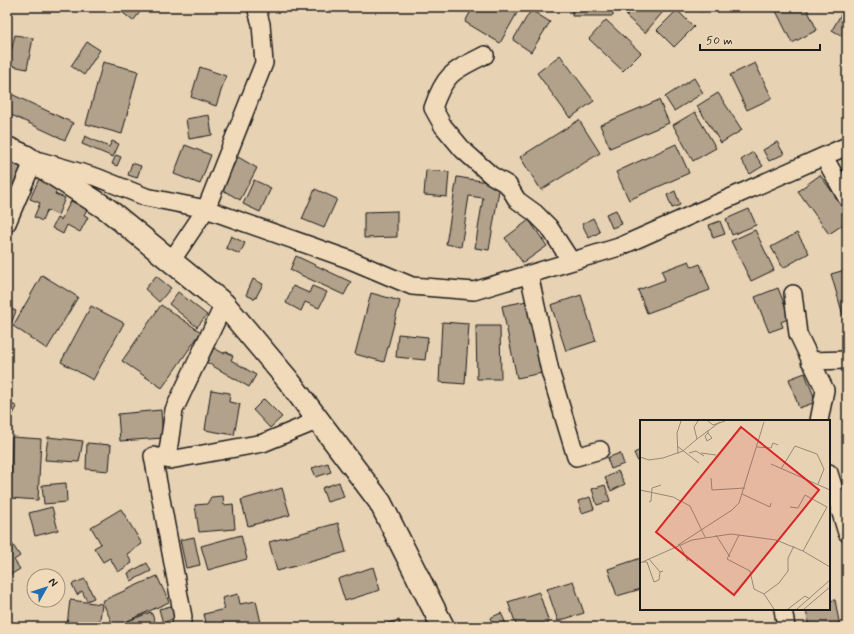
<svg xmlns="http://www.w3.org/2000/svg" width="854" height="634" font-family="Mynerve,sans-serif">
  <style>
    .building { fill: #b2a28b; stroke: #1c1c1c }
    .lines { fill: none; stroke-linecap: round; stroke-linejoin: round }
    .minor-casing { stroke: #1c1c1c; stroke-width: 20 }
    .secondary-casing { stroke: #1c1c1c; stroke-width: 25 }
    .minor { stroke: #f1daba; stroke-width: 17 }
    .secondary { stroke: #f1daba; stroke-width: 22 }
    .inset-road { fill: none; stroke: #968977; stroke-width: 1 }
    .view { fill: #d62828; fill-opacity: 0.15; stroke: #d62828; stroke-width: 2 }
    .inset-edge { fill: none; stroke: #1c1c1c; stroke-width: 2 }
  </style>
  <rect width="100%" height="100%" fill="#e8d2b4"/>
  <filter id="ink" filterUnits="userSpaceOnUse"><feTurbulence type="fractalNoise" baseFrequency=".025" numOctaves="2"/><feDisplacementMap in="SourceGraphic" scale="8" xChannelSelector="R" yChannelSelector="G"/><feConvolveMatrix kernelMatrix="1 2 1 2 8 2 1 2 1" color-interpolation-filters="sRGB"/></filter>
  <g filter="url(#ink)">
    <path class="building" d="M116,7H144L133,21Z
      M473,7H506L517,13L500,43L465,22Z
      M572,7H613V16H572Z
      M634,7H667L645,33L626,16Z
      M696,7H707L701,12Z
      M774,7H806L817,30L792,43Z
      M844,9L847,11V39L832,30Z
      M531,10L550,22L531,52L513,40Z
      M677,10L694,27L674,47L657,30Z
      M606,20L641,53L623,71L589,39Z
      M15,35L33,38L27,69L8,65Z
      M87,42L100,50L84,75L71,66Z
      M560,55L594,101L570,118L537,73Z
      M103,62L138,71L122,134L86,124Z
      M755,63L772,98L747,110L730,75Z
      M200,67L226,76L216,106L191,97Z
      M694,78L703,93L674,111L665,97Z
      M7,92L73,123L65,140L7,113Z
      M718,93L742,130L721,143L697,106Z
      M659,100L669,123L610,148L600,125Z
      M695,112L716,148L693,161L673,125Z
      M209,115L212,135L189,139L186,119Z
      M579,120L600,153L541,190L520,157Z
      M85,136L109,147L112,141L119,144L113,157L82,144Z
      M777,142L784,154L769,161L763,150Z
      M676,144L689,173L629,200L616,172Z
      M185,145L211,155L200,184L174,174Z
      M753,152L763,166L750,174L741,160Z
      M116,155L121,157L117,166L112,164Z
      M238,157L257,168L240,200L221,189Z
      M7,158L22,163L15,189L7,187Z
      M132,163L141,166L137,178L128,175Z
      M426,170L449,172L447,197L424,195Z
      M820,175L847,212V222L829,234L798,191Z
      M457,177L500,184L489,250L475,248L483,198L469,196L461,247L446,244Z
      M39,179L58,188L55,194L65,198L58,215L47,210L42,221L34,217L40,203L30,199Z
      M254,180L271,188L260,212L243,204Z
      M315,189L337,199L324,228L302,219Z
      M675,191L680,205L672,208L667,195Z
      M71,201L87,209L84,215L88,217L80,232L67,225L63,234L52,228L57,218L61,220Z
      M749,209L756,225L732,235L726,219Z
      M616,210L622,224L612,228L606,214Z
      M397,211V237L364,238V212Z
      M593,218L600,232L589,238L582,224Z
      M529,220L547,246L523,263L505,238Z
      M720,221L725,234L713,238L709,225Z
      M755,230L774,270L751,281L731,241Z
      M797,233L809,253L783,268L771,247Z
      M231,236L245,243L240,254L226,248Z
      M296,256L351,282L344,295L290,270Z
      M689,261L692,267L700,264L710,290L647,313L638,290L665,280L662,271Z
      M845,270L847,276V314L843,315L831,274Z
      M42,275L78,297L47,349L13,326Z
      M156,276L171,288L159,302L145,289Z
      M253,279L263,284L255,299L246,295Z
      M293,286L309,293L312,286L327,292L319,308L305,302L301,311L286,303Z
      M778,288L790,318L781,322L783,327L769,332L755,297Z
      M178,292L207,315L197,327L169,304Z
      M371,293L400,301L384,362L355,354Z
      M581,295L596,341L566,351L551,305Z
      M527,301L542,373L517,378L502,306Z
      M161,305L201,332L162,388L122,361Z
      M91,306L124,323L93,380L61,362Z
      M7,307L16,311L11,324L7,322Z
      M442,322L469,324L465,384L439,382Z
      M476,326H500L501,379H477Z
      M398,334L428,337L425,360L396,357Z
      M214,348L223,353L227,352L233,356L231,360L256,375L249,387L206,362Z
      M805,373L816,402L799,408L789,379Z
      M211,390L230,393L229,402L240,404L234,435L205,430Z
      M264,399L282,417L270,428L253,410Z
      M7,401L17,407L7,425Z
      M161,410L163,438L120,441L118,414Z
      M12,437L41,439L38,500L10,498Z
      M48,437L83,441L79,462L45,460Z
      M87,443L111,445L109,471L86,469Z
      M641,450V468L634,453Z
      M620,453L624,464L611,469L607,458Z
      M328,463L331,472L316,477L312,468Z
      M618,471L625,484L611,491L605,478Z
      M847,479V496L843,495Z
      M339,482L344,497L327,502L322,488Z
      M66,483L67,502L44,504L42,485Z
      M605,485L610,501L597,505L592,489Z
      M282,488L290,515L248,526L241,500Z
      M223,496L224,505L233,504L235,529L199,532L195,505L207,504L211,497Z
      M590,497L594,509L582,513L578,501Z
      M52,507L58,530L35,536L29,513Z
      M121,509L142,544L127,554L132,563L118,572L110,558L103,562L94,548L101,544L91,527Z
      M338,523L346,552L277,571L269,542Z
      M241,535L247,559L208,570L201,546Z
      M7,536L20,556L14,560L20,569L7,577Z
      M194,537L200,565L186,568L180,540Z
      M641,558V589L617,596L608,569Z
      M147,563L151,571L131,581L128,573Z
      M373,567L380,590L345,601L338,579Z
      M157,576L169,602L114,627L102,601Z
      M85,579L94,598L87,601L82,591L77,595L72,584Z
      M573,581L584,613L558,621L547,589Z
      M539,592L549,623L537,627H517L508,602Z
      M238,594L240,604L256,601L262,627H207L204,614L225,609L222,598Z
      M70,600L102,604L99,627L67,625Z
      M835,600L840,627H809L806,609H829V601Z
      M171,606L175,618L163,623L159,609Z
      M151,612L156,624L149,627H125L123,623Z
      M501,613L507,626L494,627L490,618Z
      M399,620L401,627H374Z"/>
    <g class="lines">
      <defs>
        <path id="minor" d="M485,55C453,71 445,73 433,108L443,126L463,150L491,175L508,185L517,200L535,213L549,227L571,261
          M824,157L847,198
          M40,161L96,177L146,197L206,209L348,259L412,286L474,291L619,247L847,146
          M7,223L33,162
          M172,260L206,209L264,63L261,24L256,7
          M529,274L550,371L576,457L600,450
          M793,294L798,334L825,390L819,421
          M810,361L847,360
          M170,460L168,451L174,410L224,304
          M829,473L847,533
          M783,609L786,627
          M180,627L183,617L153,456L170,460L263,443L319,420"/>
        <path id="secondary" d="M7,148L25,156L107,209L224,304L288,380L380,502L443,627"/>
      </defs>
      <use href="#minor" class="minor-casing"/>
      <use href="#secondary" class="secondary-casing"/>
      <use href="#minor" class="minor"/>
      <use href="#secondary" class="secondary"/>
    </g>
  </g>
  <g transform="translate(640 420)">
    <rect width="190" height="190" fill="#e8d2b4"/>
    <path class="inset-road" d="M68,1L73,5L85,1M68,10V13L65,16L67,21L72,18L68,13M57,19L80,2M37,26L59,43M117,27L131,28L133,23L138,25M49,33L56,31L64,36M61,33L76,35M38,34L37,13L41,1M0,37L9,40L23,38L43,31L57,19L54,7L58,1M131,44L190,70M141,49L155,26L177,34L184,49L178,64M71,58L72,70L105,68M0,70L33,77L50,86L65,117M102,74L130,87L131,83M9,82L11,81L12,68L21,65M150,87L158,88L165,75L187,87L163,131M76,115L90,137M99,115L87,139L110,151L114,169L124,174M39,124L48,141M38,125L92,90L99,83L124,2M9,139L20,152L23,151M3,142H7L14,162L19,160L20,152M0,143L52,120L91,114L136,120L163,131L190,147M134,189L124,174L139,163L148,151V138L154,126M148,189L165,176L170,179M157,189L190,160M164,189L190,167"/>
    <path class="view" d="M101,7L179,70L94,175L16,112Z"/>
    <rect width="190" height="190" class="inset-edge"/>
  </g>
  <rect width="854" height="634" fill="none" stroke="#f1daba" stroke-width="24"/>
  <rect x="12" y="12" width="830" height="610" fill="none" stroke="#1c1c1c" stroke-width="1.5" filter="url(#ink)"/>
  <g transform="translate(46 588) rotate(51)"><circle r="19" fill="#f1daba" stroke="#9c8e7b"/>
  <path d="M0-3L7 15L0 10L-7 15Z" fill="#1f6fb2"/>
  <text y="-6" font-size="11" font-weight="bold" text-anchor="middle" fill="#1c1c1c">N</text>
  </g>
  <path d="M700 44v6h120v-6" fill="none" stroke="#1c1c1c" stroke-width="2"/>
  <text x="706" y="44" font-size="12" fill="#1c1c1c" stroke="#f1daba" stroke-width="3" paint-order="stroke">50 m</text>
</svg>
